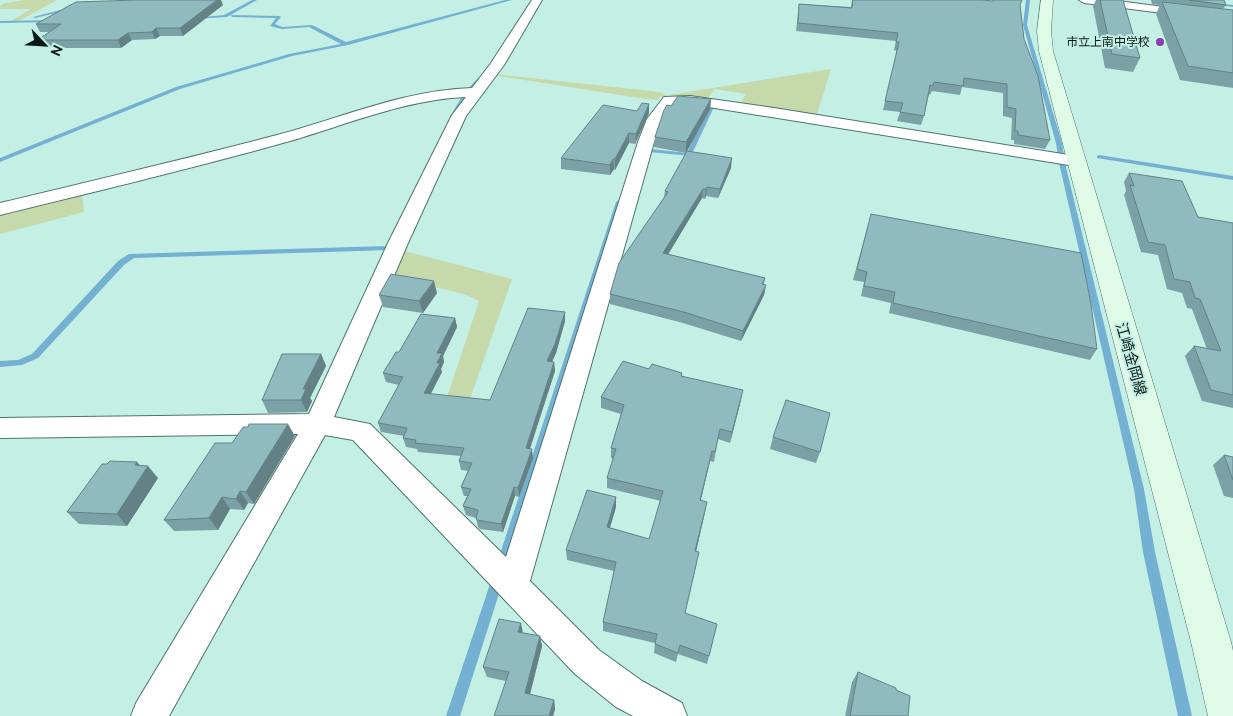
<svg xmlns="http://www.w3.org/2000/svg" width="1233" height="716" font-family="Ubuntu,'Noto Sans JP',sans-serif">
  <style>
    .green { fill: #c6d9aa }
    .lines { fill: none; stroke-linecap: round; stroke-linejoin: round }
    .stream { fill: #73b0d1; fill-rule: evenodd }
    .street-casing { stroke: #4c746b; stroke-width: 2 }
    .secondary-casing { stroke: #4c746b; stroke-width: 1 }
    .street { fill: #fff; fill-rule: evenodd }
    .secondary { fill: #dffae7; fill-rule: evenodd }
    .wall { fill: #7ba0a5 }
    .shaded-wall { fill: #648286 }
    .building { fill: #8fbac0; stroke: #648286 }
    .poi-dot { fill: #893cad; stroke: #c4efe5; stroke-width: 2 }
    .labels { text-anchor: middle; stroke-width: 4; stroke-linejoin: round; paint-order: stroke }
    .far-poi-label { font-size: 12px; fill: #091916; stroke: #c4efe5; text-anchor: end }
    .street-label { font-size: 15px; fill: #091916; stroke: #c4efe5 }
  </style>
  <rect width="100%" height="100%" fill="#c4efe5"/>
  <path class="green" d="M26,0H57L19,21H11L31,9H0V6L5,3Z
    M831,69L816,117L739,106L746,94L714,89L706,101L669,95Z
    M494,74L660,92L667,96L660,97L658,100L646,99L492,75Z
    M82,192L84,212L0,234V213Z
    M401,250L512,279L469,402L446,400L479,301C450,285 421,291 392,271Z"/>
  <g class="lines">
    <path class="stream" d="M252,0H257L227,17L194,19L192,18L224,15Z
      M505,0H512L348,45L292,56L180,89L0,162V158L176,87L289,54L341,44L309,27L282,29L270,26L276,18L232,17L231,15L279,16L281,17L275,24L282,27L312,25L346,42Z
      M1026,0H1030L1027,25L1062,143L1065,163L1144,489L1155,552L1192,716H1178L1143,552L1134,489L1059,163L1056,143L1023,25Z
      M1215,3L1233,5V7L1216,5Z
      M68,8L69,10L35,18L33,17Z
      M55,20L53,22L0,23V21Z
      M478,78L483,79L468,95L456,116H452L451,115L464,93Z
      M711,105L714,107L691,156L649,152L648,151L651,149L687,153L708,107Z
      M1099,155L1233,176V180L1097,158V156Z
      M619,200L622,202L508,566L506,570L502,571L498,570L496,566L616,202Z
      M387,246H390V250L134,258L124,265L38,358L22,365L0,367V361L18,360L32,354L118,261L129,254Z
      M498,573L502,574L504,578L460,716H446L492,578L494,574Z"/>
    <defs>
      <path id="street" d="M532,0H542L504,65L466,116L408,243L334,417L370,424L506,557L638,142L647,119L664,97L690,96L774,108L1075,156L1081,157L1083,161L1081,165L1075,166L690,104H673L662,119L654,142L530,581L599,650L642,681L682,703L687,716H633L616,707L575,674L353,440L325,435L169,716H131L136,703L298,434L0,438V418L309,414L388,243L452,115L466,97C408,99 345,125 290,141C194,168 97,191 0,215V203C92,181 185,159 277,135C341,118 405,90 472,88L491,63Z
        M1079,0H1110L1233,16V22L1084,3Z"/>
      <path id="secondary" d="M1041,0H1053L1051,31L1053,51L1231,642L1233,651V716H1208L1191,642L1039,51L1037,31Z"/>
    </defs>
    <use href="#street" class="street-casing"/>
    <use href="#secondary" class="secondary-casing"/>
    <use href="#street" class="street"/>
    <use href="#secondary" class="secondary"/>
  </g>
  <path class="wall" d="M852,0H982L1020,5L1024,39L1050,140L1045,149L1014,144V140H1011L1012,118L1003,116V93L962,87L960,95L932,91L930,95L929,94L924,116L921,125L897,121L900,112L883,110L897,51L894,50L896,41L796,31L799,4L851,7Z
    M1096,0H1123L1140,58L1133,72L1105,68L1093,6Z
    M1151,0H1224L1226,5L1223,9L1233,10V88L1180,80L1156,14L1160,5L1152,4Z
    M223,5L183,36H160L155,39L132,40L121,48H46L43,47L39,39L50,32H40L36,24Z
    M711,99L710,109L686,153L654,147L655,137L671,106Z
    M649,113L635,144L629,143L615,170L614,169L610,175L561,169V158Z
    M731,168L718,198L706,196L705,199L702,198L668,254L765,278L764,284L766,285L764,295L741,341L683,323L610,304V294L664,197L665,191Z
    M1129,173L1198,217L1233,223V408L1202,401L1185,356L1194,346L1207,349L1192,309L1187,308L1182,293L1167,289L1158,255L1141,252L1124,195L1126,191L1124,182Z
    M871,214L1097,349L1090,360L889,313L891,303L861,296L864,282L853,280Z
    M437,293L423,313L383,307L379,295Z
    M565,312V321L556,353L552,362H554L555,371L530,449L533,458L519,497L515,496L503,532L480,529L478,527L476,518L466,515L463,506L467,496H464L461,487L468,471L461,470L459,461L461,456L418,452L417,449L406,447L403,438L404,436L381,432L378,423L399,385L386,382L383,373L399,352L455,318L457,327L443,356L444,362L441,369L442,372L431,394L490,400Z
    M321,354L326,366L310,398L312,401L307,412L268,413L262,400Z
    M649,369L682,373V376L741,400L730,443L718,439L714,462L710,461L701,500L705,512L696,551L697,562L685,613L717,624L707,664L678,654L676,662L654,653L655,643L603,631V622L614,571L567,560L566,550L616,507L610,528L649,539L661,501L607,488V478L613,459L611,458V448L621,414L601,408V397Z
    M295,436L254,504L248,503L244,510L230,509L218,530L174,531L164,520Z
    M773,437L820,452L816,463L770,449Z
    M1224,455L1233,457V498L1224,496L1213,465Z
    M137,462L139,465L158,478L127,526L79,524L67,512L107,464Z
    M523,633L540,636L542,646L530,694L554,700L555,709L553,716H494L506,681L487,677L483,667Z
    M858,672L896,690L908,716H845L852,682Z"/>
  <path class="shaded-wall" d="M217,0H221L223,5L183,36L180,28Z
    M156,28L160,36L155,39L152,32Z
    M128,33L132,40L121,48L118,40Z
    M711,99L710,109L686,153V142Z
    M649,104V113L635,144L636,134Z
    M629,133V143L615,170V159Z
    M732,158L731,168L718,198L720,189Z
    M613,159L614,169L610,175V165Z
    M707,187L706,196L705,199L706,189Z
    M703,189L702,198L663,263V253Z
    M434,281L437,293L423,313L419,301Z
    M766,285L764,295L741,341L743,331Z
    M565,312V321L556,353L548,370L547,361Z
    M455,318L457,327L443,356L444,362L441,369L442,372L426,402L424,393L437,363V353Z
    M321,354L326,366L310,398L312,401L307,412L301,400L303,389Z
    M554,362L555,371L527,457L526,448Z
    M743,390L741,400L730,443L732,432Z
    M288,424L295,436L254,504L246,492Z
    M532,449L533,458L519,497L518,488Z
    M712,451L710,461L698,510L700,500Z
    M137,462L145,471L148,466L158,478L127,526L117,514Z
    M514,487L515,496L503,532L501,524Z
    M240,491L248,503L244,510L236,499Z
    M222,497L230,509L218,530L209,518Z
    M616,497V507L607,537V527Z
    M707,502L705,512L694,561L695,551Z
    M521,623L523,633L518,632Z
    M540,636L542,646L528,702L525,693Z
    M554,700L555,709L553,716H549Z"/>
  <path class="building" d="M137,0H217L180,28H156L152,32L128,33L118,40H41L39,39L61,24H36L76,2Z
    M853,0H982L993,1V0H1022L1020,5L1024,39L1038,76L1050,140L1018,135V131H1015L1016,109L1007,107V84L964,78L963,86L934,82L933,86L930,85L924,116L900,112L903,103L885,101L899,42H896L898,33L798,23L799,4L852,8Z
    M1100,0H1123L1140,58L1112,54Z
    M1189,0H1224L1226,5Z
    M1162,2L1233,10V73L1188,66Z
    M678,96L711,99L686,142L655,137L664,110L667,105L671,106Z
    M642,103L649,104L636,134L629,133L615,159H613L610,165L561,158L603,105L637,111Z
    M687,151L732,158L720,189L707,187L706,189H703L663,253L765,278L762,284L766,285L743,331L684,312L610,294L619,263L668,192L665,191Z
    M1129,173L1182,181L1198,217L1233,223V395L1211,390L1194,346L1221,351L1200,299L1195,298L1190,282L1174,279L1165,245L1148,242L1130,185L1134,186Z
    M871,214L1081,253L1091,304L1097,349L893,303L895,292L864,286L867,272L857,269Z
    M391,274L434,281L419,301L379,295Z
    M528,308L565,312L555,344L547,361L554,362L526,448L532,449L518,488L514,487L501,524L477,520L476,518L478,510L463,506L471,489L461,487L472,463L459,461L464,448L415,443L416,440L403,438L407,428L378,423L403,377L383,373L396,352H399L421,314L455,318L437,353H442L437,363H440L424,393L490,400Z
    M282,354H321L303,389H306L301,400H262Z
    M623,361L649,369L652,364L682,373L681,376L743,390L732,432L720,429L715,452L712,451L700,500L707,502L695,551L699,552L685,613L717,624L709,656L680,645L678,653L655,644L657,634L603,622L616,562L566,550L587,490L616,497L607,527L649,539L663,491L607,478L616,449L611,448L624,405L601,397Z
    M786,400L830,413L820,452L773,437Z
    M249,424H288L246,492L240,491L236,499L222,497L209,518L164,520L215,443H232L243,427H248Z
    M1224,455L1233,457V480Z
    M110,461L137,462L135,465L148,466L117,514L67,512L102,464H107Z
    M499,619L521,623L518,632L540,636L525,693L554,700L549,716H494L509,672L483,667Z
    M858,672L896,688V690L910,696L908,716H850Z"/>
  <circle class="poi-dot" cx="1160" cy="42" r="5"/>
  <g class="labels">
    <g class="far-poi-label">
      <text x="1150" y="46">市立上南中学校</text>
    </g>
    <g class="street-label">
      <text transform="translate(1131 359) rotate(74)" y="5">江崎金岡線</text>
    </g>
  </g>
  <g transform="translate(45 45) rotate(115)" stroke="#c4efe5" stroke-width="4" paint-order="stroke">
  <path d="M0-4L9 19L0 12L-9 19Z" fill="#091916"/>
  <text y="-8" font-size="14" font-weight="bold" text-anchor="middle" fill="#091916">N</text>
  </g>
</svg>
